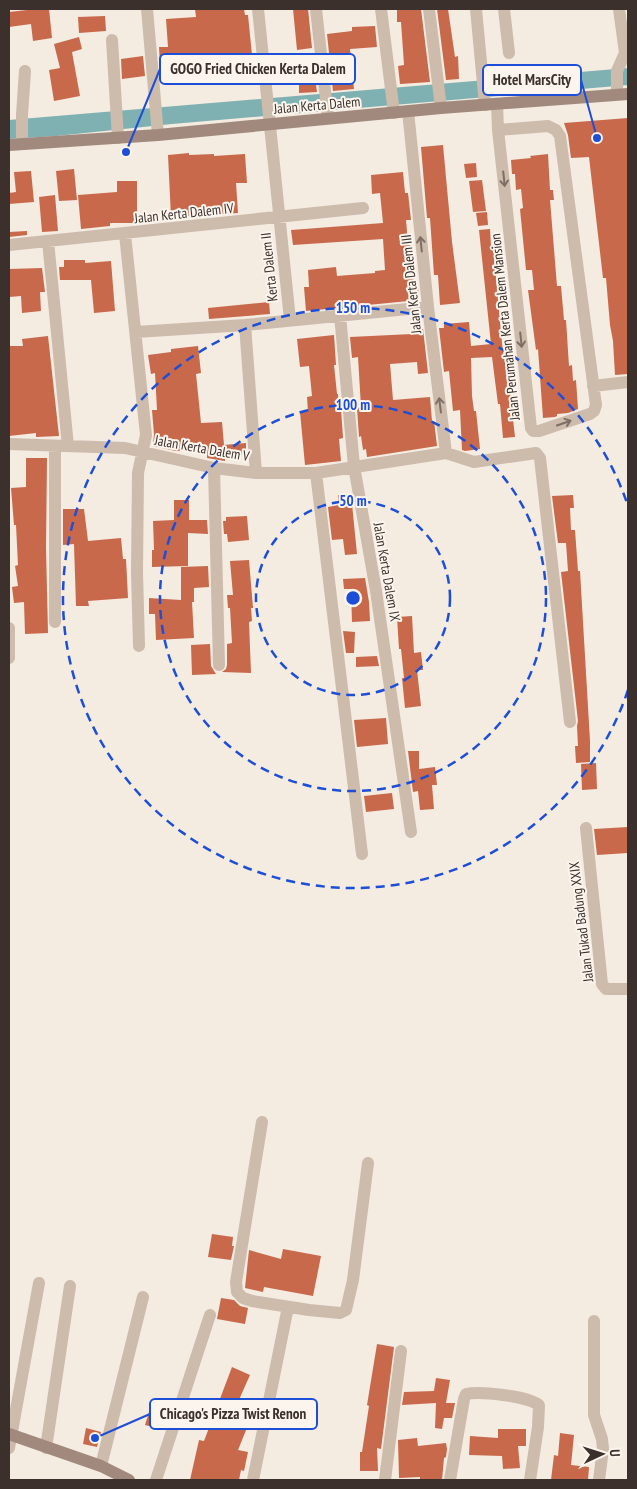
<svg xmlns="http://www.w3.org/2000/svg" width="637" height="1489" font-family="'PT Sans Narrow',sans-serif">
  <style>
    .water { fill: #7fb0b2 }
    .building { fill: #c8694b }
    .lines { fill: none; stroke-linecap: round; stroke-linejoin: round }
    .street { stroke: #cdbbac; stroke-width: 12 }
    .secondary { stroke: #a18a7d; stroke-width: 12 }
    .oneway { stroke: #7d6f65 }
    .ring { fill: none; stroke: #1d4ed8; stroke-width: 2.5; stroke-dasharray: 9 6 }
    .labels { text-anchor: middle; stroke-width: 4; stroke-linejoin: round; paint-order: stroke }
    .street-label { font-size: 14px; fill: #3b302b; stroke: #fbf5ee }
    .centre { fill: #1d4ed8; stroke: #fbf5ee; stroke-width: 2.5 }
    .ring-label { font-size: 15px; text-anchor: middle; font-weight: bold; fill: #1d4ed8; stroke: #fbf5ee; stroke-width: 4; stroke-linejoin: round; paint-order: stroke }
    .leader { fill: none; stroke: #1d4ed8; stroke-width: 2 }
    .callout-dot { fill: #1d4ed8; stroke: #fbf5ee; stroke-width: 2 }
    .callout { fill: #fbf5ee; stroke: #1d4ed8; stroke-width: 2 }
    .callout-label { font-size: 15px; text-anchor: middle; font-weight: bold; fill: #3b302b }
  </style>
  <rect width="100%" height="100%" fill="#f4ebe1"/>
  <path class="water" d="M628,68V85L172,124L56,136L9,139V120Z"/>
  <path class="building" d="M36,9H49L52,38L33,41L31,24L9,27V12Z
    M195,9H244L245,15H248L253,65H256L257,81L227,84L226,76H203V63L160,65L159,47H168L166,19L196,17Z
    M293,9H308L312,48L297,50Z
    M397,9H421L430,82L400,84L398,66L404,65L401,22H397Z
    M437,9H448L455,57L458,56L459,79L446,80Z
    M105,16L106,31L79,33L78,17Z
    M375,26L377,47L350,49L354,89L333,91L327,34L352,31V27Z
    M79,37L82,49L72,52L80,96L54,101L49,70L60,68L54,44Z
    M143,56L145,76L122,79L121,59Z
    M315,77L317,92L299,93V78Z
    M628,118V357H627L628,374L615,375L613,341L610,325L606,278H603L589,157L571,158L568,135L564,123Z
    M443,145L452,242L460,303L440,305L438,275H434L430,218H427L421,147Z
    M189,153V155L214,154V156L245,154L247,183H236L238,213L171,217L168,155Z
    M548,154L550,190H553L554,200H550L557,286H561L564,320H566L569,366L572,365L573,381L576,380L578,409L568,413L557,414V416L555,417L543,418L538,349L536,350L528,290H534L532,270H526L520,209L523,208L521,189L516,190L515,174H512L511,160L531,158L530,156Z
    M476,163L477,177L466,178L464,164Z
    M74,169L77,200L59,201L56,171Z
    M31,171L34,202L9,204V193L16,192L14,172Z
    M403,172L405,193H408L411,220H406L408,243H410L414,286H418L419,300L306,311L304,287H309L308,270L336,267L337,276L375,273V271L385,270L383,239L293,245L291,230L383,223L380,193L372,194L371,175Z
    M482,180L486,211L473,212L469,181Z
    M117,181H137V223H110V226L81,229L78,195L117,192Z
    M55,195L58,231L42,232L39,197Z
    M487,212L488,225L478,226L476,213Z
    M490,229L491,246L493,245L502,343L504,359L506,358L515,437L503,438L500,404H498L492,357L471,358L472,396L474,411H476L480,449L465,451L462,450L460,410L453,411L449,371L444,372L439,328H444V324L469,322L471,346L491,344L479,230Z
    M27,231V235L9,237V232Z
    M64,260H85V263L111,261L115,311L94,313L91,280H60L59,267H64Z
    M42,268L45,292H40L41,311L22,313L21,296L9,297V269Z
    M269,302L270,314L209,319L208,308Z
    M423,329L428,373L418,374L417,362L390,364L393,400L430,397L432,421H434L437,446L367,457L366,449L363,450L361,436L359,437L357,408L361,407L358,357L352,358L350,337L412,334L411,330Z
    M334,335L336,365H334L337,394H338L339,409H341L343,438L339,439L341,461L305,465L300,412H308L307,397L312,396L309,366L300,367L297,339Z
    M48,336L59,436L36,437V433L9,436V346H23L22,339Z
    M198,346L201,373L196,374L201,423L222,422L224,445L246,443V454L225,457V461L207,458V451H176L153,446L154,434L152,410H157L155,373L151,374L148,355L171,352V349Z
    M26,458H47L46,548L48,633L25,634L24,602L14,603L12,587L18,586L15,566L18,565L16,525H14L11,488L26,487Z
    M351,494L357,554L345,555L343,539L332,540L328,507L339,505L338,495Z
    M573,495L574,508H570L571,530H575L578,571H580L590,741V762L576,763L575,746H578L577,726L578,721L561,572L568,571L566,543H558L552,496Z
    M174,500H189V520H207L208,534L188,533V566L152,567V550H154L153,521L174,520Z
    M63,509H84L88,541L121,538L123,559H126L128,598L88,601L89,606H76L74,544L63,545Z
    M247,516L249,540L228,542L227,534H224L223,521H226V517Z
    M249,560L253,608H251L252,621L249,622L251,673L222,672L226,669L227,665V644L232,643L230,608H228L227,595H233L230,561Z
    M208,566L209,587L194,588V602H192L194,638L156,640L155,614H149V598L181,600V567Z
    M365,578L369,602L370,621L352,622L351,589H344L343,579Z
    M412,616L414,653L421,652L423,670H417L421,706L405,708L402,678H404L401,649H399L397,617Z
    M343,631L355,632L354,653H346Z
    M210,644L211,666L216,674L192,675L191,645Z
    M377,656L379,666L356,667V657Z
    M386,718L388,744L357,747L354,720Z
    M408,751H419V769L435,767L437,785H432L434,809L420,810L418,791L413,792Z
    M596,763L597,789L582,790L581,764Z
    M392,793L394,809L366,812L364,796Z
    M628,827V853L597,855L594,829Z
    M212,1234L233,1237L232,1246H234L231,1260L208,1257Z
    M283,1249L321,1256L313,1296L264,1287L263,1292L245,1288L249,1250L281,1259Z
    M221,1298L234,1300L240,1306L248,1308L245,1324L217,1319Z
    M377,1344L394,1347L381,1449L377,1448L378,1471H360V1452H362L369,1406L367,1405Z
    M232,1367L250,1375L238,1402L255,1408L238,1450L248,1452L244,1471L241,1470L239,1480H190L199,1440L204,1441Z
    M436,1378L450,1380L446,1403H455L452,1418H444L442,1429L435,1428L436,1403L402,1405L404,1392L434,1391Z
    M150,1409L169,1414L164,1430L145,1425Z
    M86,1428L101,1432L97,1447L83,1444Z
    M498,1429H526V1446H518L520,1468L503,1469L502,1456L469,1455L470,1436L498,1438Z
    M560,1433L574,1435L571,1465L589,1467L588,1480H551L554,1455L558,1456Z
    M417,1438L418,1446L446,1443L447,1449L446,1457L444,1458L442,1480H420V1477L399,1478L398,1440Z"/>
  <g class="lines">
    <path class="street" d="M147,9L158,135
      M258,9L290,320
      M316,9L328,118
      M381,9L394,113
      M429,9L441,108
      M476,9L485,105
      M504,9L509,53
      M112,40L118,138
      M617,94V71L625,53L619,9
      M497,104L498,130L531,428L533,431H539L590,414L594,411L596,405L560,136L556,130L548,126L498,130
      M408,111L428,307L446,453
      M22,144V115L25,71
      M125,234L146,435L138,473L137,573L139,646
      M48,241L68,446
      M9,245L363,208
      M340,315L354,466L376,591L411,832
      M245,325L256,473
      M136,332L245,325L428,307
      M593,386L628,382
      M9,444L125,448L214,468L256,473H316L446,453L474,462L536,453L540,458L570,722
      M55,446V622
      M214,468L219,665
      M316,473L362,854
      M9,628V658
      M586,828L602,984L606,989H628
      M262,1122L236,1282L237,1292L243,1298L252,1301L309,1310L340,1313L346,1310L353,1280L368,1163
      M594,1321V1415L602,1439L603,1449L599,1480
      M9,1448L39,1283
      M46,1448L70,1286
      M101,1466L143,1297
      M156,1480L210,1315
      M253,1480L288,1307
      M385,1480L401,1351
      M450,1480L464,1399L466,1394C480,1391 527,1396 539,1405L538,1427L530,1480"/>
    <path class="secondary" d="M9,145L158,135L441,108L628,94
      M9,1434L101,1466L129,1480"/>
  </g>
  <defs><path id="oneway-shaft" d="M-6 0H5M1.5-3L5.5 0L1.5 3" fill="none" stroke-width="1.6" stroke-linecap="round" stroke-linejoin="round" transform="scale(1.25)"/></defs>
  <g class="oneway">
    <use href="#oneway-shaft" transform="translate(504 179) rotate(84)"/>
    <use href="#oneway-shaft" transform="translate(421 244) rotate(-96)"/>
    <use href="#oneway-shaft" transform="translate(521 340) rotate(84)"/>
    <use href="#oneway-shaft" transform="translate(440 405) rotate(-97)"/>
    <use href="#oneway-shaft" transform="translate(564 423) rotate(-19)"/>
  </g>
  <g class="ring">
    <circle cx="353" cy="598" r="97"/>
    <circle cx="353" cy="598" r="193"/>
    <path d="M628 690A290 290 0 1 1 628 506"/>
  </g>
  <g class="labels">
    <g class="street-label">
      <text transform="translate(317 105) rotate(-5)" y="5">Jalan Kerta Dalem</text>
      <text transform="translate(184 213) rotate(-6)" y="5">Jalan Kerta Dalem IV</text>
      <text transform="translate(269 267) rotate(-96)" y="5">Kerta Dalem II</text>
      <text transform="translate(411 284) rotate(-96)" y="5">Jalan Kerta Dalem III</text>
      <text transform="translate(505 327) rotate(-96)" y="5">Jalan Perumahan Kerta Dalem Mansion</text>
      <text transform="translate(202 448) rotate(10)" y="5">Jalan Kerta Dalem V</text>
      <text transform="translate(387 572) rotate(80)" y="5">Jalan Kerta Dalem IX</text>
      <text transform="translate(581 922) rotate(-97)" y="5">Jalan Tukad Badung XXIX</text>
    </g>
  </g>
  <circle cx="353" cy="598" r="8" class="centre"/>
  <g class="ring-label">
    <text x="353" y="313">150 m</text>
    <text x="353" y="410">100 m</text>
    <text x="353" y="506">50 m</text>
  </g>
  <path class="leader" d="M126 152L160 69M597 138L581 80M95 1438L150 1414"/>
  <g class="callout-dot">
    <circle cx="126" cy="152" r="5"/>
    <circle cx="597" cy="138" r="5"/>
    <circle cx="95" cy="1438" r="5"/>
  </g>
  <g class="callout">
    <rect x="160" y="54" width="195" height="30" rx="5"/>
    <rect x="483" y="65" width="98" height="30" rx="5"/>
    <rect x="150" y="1399" width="167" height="30" rx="5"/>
  </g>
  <g class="callout-label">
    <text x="258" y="74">GOGO Fried Chicken Kerta Dalem</text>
    <text x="532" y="85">Hotel MarsCity</text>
    <text x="233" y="1419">Chicago's Pizza Twist Renon</text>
  </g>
  <rect width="637" height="1489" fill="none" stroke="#3b302b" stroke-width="20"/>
  <g transform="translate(602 1454) rotate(86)" stroke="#fbf5ee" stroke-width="4" paint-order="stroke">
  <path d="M0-4L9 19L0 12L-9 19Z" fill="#3b302b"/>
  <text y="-8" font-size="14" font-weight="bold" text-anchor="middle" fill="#3b302b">U</text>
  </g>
</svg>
